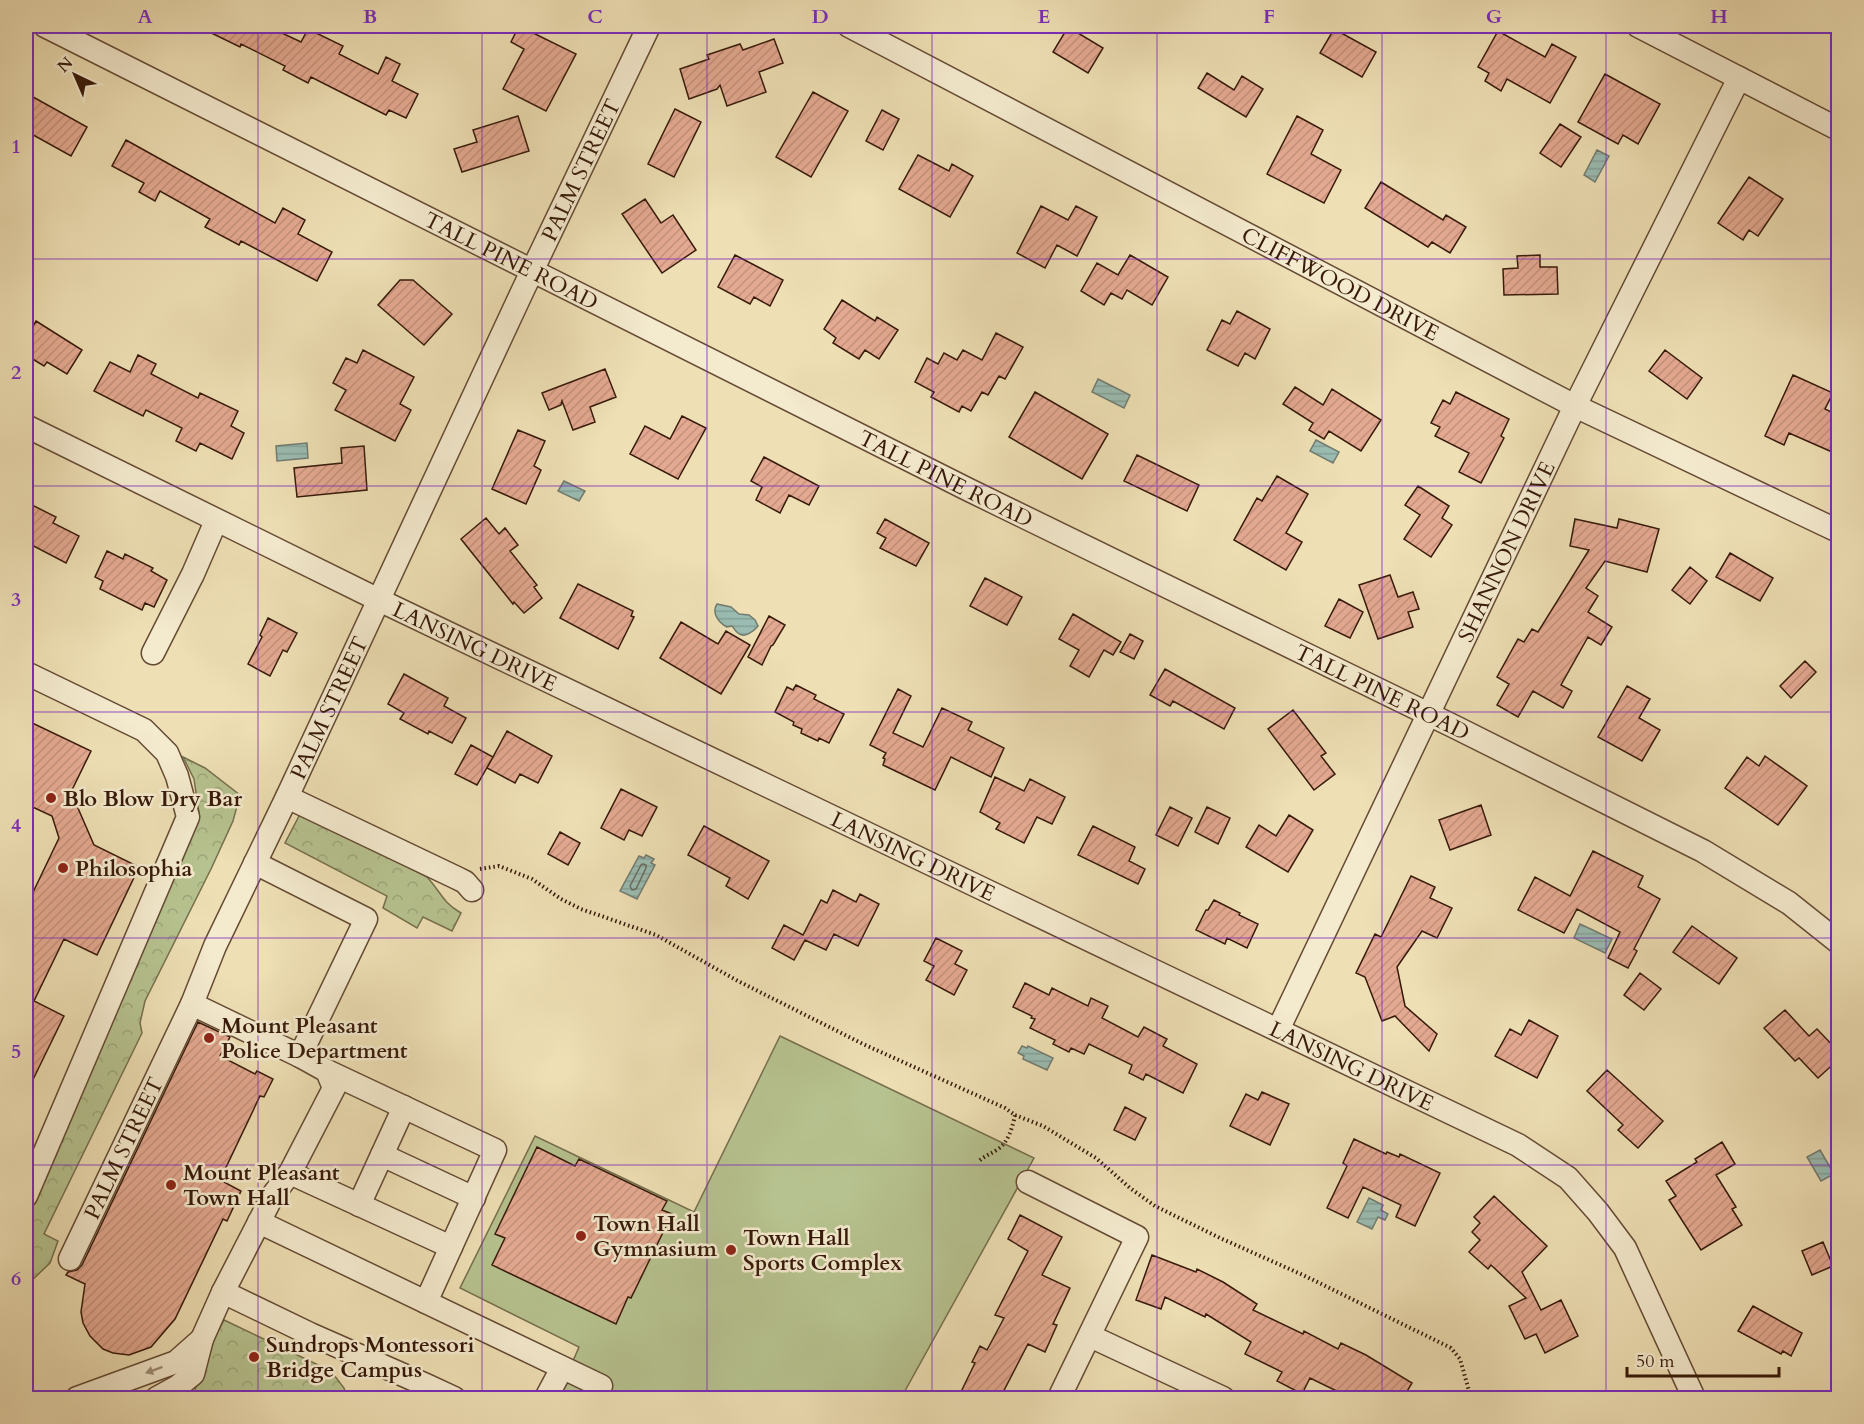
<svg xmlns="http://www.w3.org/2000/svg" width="1864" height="1424" font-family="Cardo,serif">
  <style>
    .forest { fill: url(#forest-crowns); stroke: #766e4c; stroke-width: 1.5 }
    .garden { fill: #b6c28f; stroke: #766e4c; stroke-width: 1.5 }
    .water { fill: url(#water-rules); stroke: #727b6f; stroke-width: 1.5 }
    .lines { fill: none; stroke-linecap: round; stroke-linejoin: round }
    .shore { stroke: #686b5e; stroke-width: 1.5 }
    .building { fill: url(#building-hatch); stroke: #371a0a; stroke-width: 1.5 }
    .minor-casing { stroke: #654b34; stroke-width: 25 }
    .path { stroke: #371a0a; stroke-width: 4; stroke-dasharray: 1.5 3; stroke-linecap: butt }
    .minor { stroke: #f4eace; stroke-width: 22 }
    .oneway { fill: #9f8c76 }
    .grid { fill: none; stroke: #7b2cbf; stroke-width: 1.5; stroke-opacity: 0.55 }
    .poi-dot { fill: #8f2418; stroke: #f4eace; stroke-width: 2 }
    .labels { text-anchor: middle; stroke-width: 5; stroke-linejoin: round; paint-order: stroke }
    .street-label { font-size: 22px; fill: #371a0a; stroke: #f4eace }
    .poi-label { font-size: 22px; font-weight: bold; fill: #371a0a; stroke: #f4eace; text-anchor: start }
    .neatline { fill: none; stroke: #7b2cbf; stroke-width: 2 }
    .grid-label { font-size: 20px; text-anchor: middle; font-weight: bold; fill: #7b2cbf }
  </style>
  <defs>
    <pattern id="forest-crowns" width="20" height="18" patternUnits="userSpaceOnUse" patternTransform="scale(1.5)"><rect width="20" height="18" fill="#b6c28f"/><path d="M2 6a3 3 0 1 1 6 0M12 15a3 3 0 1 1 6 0" fill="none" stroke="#9da67a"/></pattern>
    <pattern id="water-rules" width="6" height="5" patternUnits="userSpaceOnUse" patternTransform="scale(1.5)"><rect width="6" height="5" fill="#9abcb2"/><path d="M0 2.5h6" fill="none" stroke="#85a198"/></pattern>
    <pattern id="building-hatch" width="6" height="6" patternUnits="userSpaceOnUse" patternTransform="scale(1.5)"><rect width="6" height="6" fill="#e4a991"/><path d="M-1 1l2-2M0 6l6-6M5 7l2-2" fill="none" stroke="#c4917c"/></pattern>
  </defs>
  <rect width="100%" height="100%" fill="#eedfb4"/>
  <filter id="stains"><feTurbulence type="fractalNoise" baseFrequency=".00333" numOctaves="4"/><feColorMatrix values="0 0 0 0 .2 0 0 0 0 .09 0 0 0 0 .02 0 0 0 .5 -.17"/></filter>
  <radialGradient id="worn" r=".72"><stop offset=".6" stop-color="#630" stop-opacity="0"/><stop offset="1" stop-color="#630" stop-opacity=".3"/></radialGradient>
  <path class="forest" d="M183,757L205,768L240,795L233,821L211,869L145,1001L140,1023L142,1033L44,1234L58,1241L50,1263L29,1283L26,1284V1218L199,813L194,779Z
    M300,810L427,877C441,892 442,902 461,913L452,931L423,917L417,928L383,908L387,896L285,843L299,816Z
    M224,1320L331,1371L344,1388L347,1398H195C194,1372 212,1343 224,1320Z"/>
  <path class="garden" d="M780,1036L1034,1158L901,1398H570L559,1393L579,1347L460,1288L535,1136L694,1212Z"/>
  <path class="water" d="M1597,150L1609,156L1595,182L1584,175Z
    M1098,379L1130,395L1124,408L1092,392Z
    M1316,440L1339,452L1333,463L1310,451Z
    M307,443L308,458L277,461L276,446Z
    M564,481L585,491L579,501L558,491Z
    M717,604L731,607L739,614L749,615L755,620L758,626C754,631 744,639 738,633C735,631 734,628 732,626L727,627C719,623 711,613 717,604Z
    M646,855L654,859L651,863L655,865L637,899L620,891L639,856L644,858Z
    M1580,924L1612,939L1605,953L1574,938Z
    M1022,1046L1027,1048L1028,1046L1053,1058L1047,1070L1023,1059L1024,1056L1018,1053Z
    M1820,1150L1834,1174L1821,1181L1807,1157Z
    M1369,1198L1383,1205L1381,1210L1388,1214L1385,1220L1378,1217L1372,1229L1357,1222Z"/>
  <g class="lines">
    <path class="shore" d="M643,864L646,865V868L636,889L632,890L630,886L641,865Z"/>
  </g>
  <path class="building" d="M197,26H267L301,42L308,29L343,46L339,54L378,74L386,57L400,64L392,81L418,94L406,118L389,110L386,115L311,77L308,83L283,70L285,66L241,44L240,47Z
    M519,26L576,54L546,111L503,89L524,49L511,42Z
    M1068,27L1103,48L1088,73L1053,52Z
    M1334,29L1376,52L1362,77L1320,53Z
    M1498,31L1545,57L1552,44L1576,57L1550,103L1507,79L1501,91L1485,81L1489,73L1478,67Z
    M774,39L783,63L759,72L766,92L727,106L720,85L717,89L689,99L680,69L709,59L707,55L740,44L743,50Z
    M1207,73L1234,90L1242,76L1263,89L1246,117L1198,88Z
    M1605,74L1660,104L1638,144L1623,135L1618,144L1578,122Z
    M813,92L848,111L811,177L776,157Z
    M26,93L87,127L71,156L26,131Z
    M675,109L701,122L674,177L648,164Z
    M882,110L899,119L883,150L866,141Z
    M518,116L529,151L462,172L454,149L477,142L473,130Z
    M1297,116L1323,130L1311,154L1341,170L1324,203L1267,174Z
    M1560,124L1581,137L1561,167L1540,153Z
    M126,140L275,223L283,208L305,220L298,234L332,252L317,281L241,241L239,245L205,227L210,219L160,191L155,201L139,192L144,183L112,166Z
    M918,155L949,171L952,164L973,176L950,217L899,189Z
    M1749,177L1783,199L1758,236L1749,230L1743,240L1718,223Z
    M1381,182L1443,220L1446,215L1466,227L1450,253L1432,242L1428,247L1365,208Z
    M645,199L661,223L673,215L696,250L662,273L622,214Z
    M1041,206L1068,220L1076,206L1097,217L1077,256L1057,245L1045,268L1017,253Z
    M735,255L783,280L770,306L754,297L750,304L718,287Z
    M1130,255L1168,277L1152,305L1127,290L1122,299L1111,293L1104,305L1081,291L1097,263L1118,275Z
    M1540,255V267H1557L1558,294L1504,295L1503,269L1518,268L1517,256Z
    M400,280H413L452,314L424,345L378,305Z
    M842,300L875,321L877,317L898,330L879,359L865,350L859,359L833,343L836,338L824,329Z
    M1237,311L1270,329L1255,359L1245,353L1238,366L1207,350L1222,320L1230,324Z
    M36,321L82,350L67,374L47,362L44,366L26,355V338Z
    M996,333L1023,347L1005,379L999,376L988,395L982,392L971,411L962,406L959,412L931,397L934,392L915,382L927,358L938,364L944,353L957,360L963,350L982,360Z
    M363,350L414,377L400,404L411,410L395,441L335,410L346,390L333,383L346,358L357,363Z
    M1665,350L1702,378L1687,399L1649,371Z
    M138,355L156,364L151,374L198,398L200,393L238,411L231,426L244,433L232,459L200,443L196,451L176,441L182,428L146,410L143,416L94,391L110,362L130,372Z
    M605,369L616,397L590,407L595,422L573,430L562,401L561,405L549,410L542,393Z
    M1793,375L1833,393L1825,409L1839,416V455L1789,433L1784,445L1765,436Z
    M1295,387L1323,405L1332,389L1381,420L1361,451L1329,431L1324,439L1309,430L1313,423L1283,404Z
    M1035,392L1108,434L1082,479L1009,437Z
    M1456,392L1509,419L1501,436L1504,438L1481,483L1459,472L1469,453L1435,436L1440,427L1431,423L1443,400L1450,404Z
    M682,416L706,428L678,479L630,454L645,426L670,439Z
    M518,430L545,441L534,466L541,470L526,504L492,489Z
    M364,446L367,490L297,497L294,468L342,463L341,448Z
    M1137,455L1199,485L1187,511L1124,481Z
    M764,457L819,486L809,505L789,495L780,513L756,500L762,487L751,481Z
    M1277,476L1308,494L1286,533L1302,542L1286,570L1234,540L1257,498L1262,501Z
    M1418,486L1449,506L1442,518L1452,525L1431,557L1404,539L1420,515L1405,505Z
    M26,502L56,517L53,523L79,536L66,563L26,542Z
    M486,518L499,534L505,528L518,545L510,551L537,585L534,587L542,598L524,613L514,602L513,604L461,539Z
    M885,519L929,543L916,566L880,548L886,538L877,533Z
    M1575,519L1617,528L1619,519L1659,529L1647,572L1605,561L1586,588L1598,596L1588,612L1612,627L1601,645L1588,637L1561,685L1572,691L1563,708L1533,691L1518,717L1497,705L1509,684L1497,677L1518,639L1524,642L1532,629L1538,632L1589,550L1570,546Z
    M107,551L123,559L125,554L153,568L151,571L167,580L154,607L145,603L142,610L100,589L103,581L95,577Z
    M1730,553L1773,578L1760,601L1716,577Z
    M1690,567L1707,581L1690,604L1672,590Z
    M1390,575L1398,597L1413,592L1419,609L1408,612L1413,627L1378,639L1359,585Z
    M985,578L1022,597L1007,625L970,606Z
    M578,584L633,611L631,616L634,617L618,649L560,618Z
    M1339,599L1363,612L1350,638L1325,626Z
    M1073,614L1121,642L1113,655L1104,650L1089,677L1070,666L1079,650L1059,639Z
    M769,616L785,625L773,645L771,646L762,665L748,657Z
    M268,618L297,633L287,652L283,650L270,676L248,664L262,637L260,635Z
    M681,622L718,644L726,631L750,645L721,694L660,658Z
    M1130,634L1143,641L1134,659L1120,652Z
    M1805,661L1816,672L1791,698L1780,686Z
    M1165,669L1235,708L1224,729L1173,701L1170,706L1150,695Z
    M404,674L448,698L444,706L466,718L452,743L429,731L428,734L400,719L404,713L388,704Z
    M796,685L816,695L814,699L844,714L829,743L819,738L818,741L801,733L802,729L793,725L794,722L775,712L787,687L793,690Z
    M1627,686L1650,699L1639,718L1660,730L1642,761L1598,737Z
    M898,689L911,696L893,733L923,747L942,708L972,722L968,730L1004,748L991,777L951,757L935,790L883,765L885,759L883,758L886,753L870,745Z
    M1293,710L1326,753L1321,756L1335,774L1314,790L1268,729Z
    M26,720L91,751L71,792L94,845L139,867L97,955L64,939L34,1001L64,1016L26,1094V907L59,838L52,816L26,804Z
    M507,731L552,756L538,783L520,774L515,783L487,768Z
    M471,745L493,757L477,785L455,774Z
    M1765,756L1807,786L1778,825L1725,788L1747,757L1759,766Z
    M995,777L1024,791L1030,779L1065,797L1052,824L1037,817L1024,843L996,829L1000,823L980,812Z
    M621,789L657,807L642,836L629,830L624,840L601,828Z
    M1481,805L1491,835L1450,850L1439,820Z
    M1170,807L1192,818L1178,846L1156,835Z
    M1207,807L1230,818L1218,844L1195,832Z
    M1289,815L1313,830L1288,872L1246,847L1259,825L1276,836Z
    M704,826L769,861L748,899L726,886L730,878L688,855Z
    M1093,826L1135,847L1129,861L1145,869L1138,884L1078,855Z
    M560,832L580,843L568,865L548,854Z
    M1593,851L1643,876L1638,887L1660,899L1634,949L1637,951L1628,968L1608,958L1620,932L1577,909L1564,933L1518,910L1535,877L1570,896Z
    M1411,876L1435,887L1430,898L1452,908L1437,938L1422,931L1397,967L1405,1006L1437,1034L1429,1051L1395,1016L1382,1021L1365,977L1356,973L1375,934L1381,937Z
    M833,890L856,902L860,894L879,904L858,946L834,934L826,950L805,940L794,960L772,948L784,925L803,935L821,900L827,903Z
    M1214,900L1240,913L1239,915L1258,924L1247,948L1227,938L1225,944L1196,930L1206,910H1208Z
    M1692,926L1737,958L1719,984L1673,952Z
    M936,938L962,951L955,964L967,970L954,995L926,980L934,966L924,961Z
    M1640,973L1661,989L1644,1010L1624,995Z
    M1025,983L1049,995L1052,988L1088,1006L1091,998L1108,1006L1102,1018L1138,1037L1144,1027L1167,1039L1163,1046L1197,1064L1183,1093L1146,1074L1143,1080L1129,1073L1132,1065L1089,1044L1084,1054L1071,1048L1069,1052L1053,1044L1055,1040L1030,1028L1035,1019L1031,1018L1032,1016L1013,1007Z
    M1785,1010L1809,1036L1817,1029L1839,1052V1059L1818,1078L1799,1058L1795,1061L1764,1028Z
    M1529,1020L1558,1036L1537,1078L1495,1056L1510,1029L1521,1035Z
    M198,1022L230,1037L220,1056L255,1074L257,1071L273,1079L264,1097L260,1096L220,1180L241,1191L227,1221L223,1219L175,1319L151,1347L129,1355L113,1353L103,1349L90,1336L83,1323L81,1312L85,1284L66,1275L68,1272L77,1270L82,1265Z
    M1607,1070L1663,1121L1638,1148L1618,1130L1623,1125L1587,1091Z
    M1262,1092L1289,1104L1270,1145L1230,1126L1246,1094L1258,1100Z
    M1125,1107L1146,1118L1135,1140L1114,1130Z
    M1354,1139L1386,1154L1387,1152L1399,1157L1400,1154L1440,1173L1415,1226L1396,1217L1401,1205L1363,1187L1348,1218L1327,1208L1347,1166L1343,1163Z
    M1722,1142L1735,1164L1716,1175L1736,1207L1732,1209L1742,1225L1701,1250L1669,1200L1676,1196L1666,1181L1697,1162L1695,1159Z
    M537,1147L575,1166L579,1159L667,1201L662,1210L672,1214L631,1298L628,1297L616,1324L492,1265L505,1238L495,1234Z
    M1494,1196L1547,1246L1522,1272L1541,1310L1561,1300L1578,1336L1545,1353L1536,1334L1525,1339L1509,1306L1526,1298L1491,1265L1488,1269L1469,1252L1480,1240L1472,1232L1480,1223L1474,1217Z
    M1020,1215L1062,1237L1042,1275L1070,1288L1053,1324L1057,1325L1045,1352L1028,1344L1000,1398H958L975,1363L972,1362L980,1346L987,1350L1004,1318L995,1315L1028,1251L1008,1239Z
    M1823,1242L1833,1266L1812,1275L1802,1251Z
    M1152,1255L1196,1272L1197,1269L1223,1282L1257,1304L1253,1310L1303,1334L1304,1331L1338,1349L1341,1343L1366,1355L1412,1383L1403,1398H1351L1310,1378L1302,1394L1277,1381L1282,1372L1245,1354L1251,1342L1206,1314L1205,1317L1165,1297L1161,1309L1136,1300Z
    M1753,1306L1802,1333L1791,1356L1783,1351L1781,1354L1738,1331Z"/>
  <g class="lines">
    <defs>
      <g id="minor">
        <path id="s1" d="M45,26L969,490L1455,727L1703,851L1789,903L1838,942"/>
        <path id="s2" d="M849,26L1575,406L1838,531"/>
        <path d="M1638,26L1838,129"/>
        <path id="s3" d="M26,426L379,600L1518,1145L1568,1178L1598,1212L1625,1248L1694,1398"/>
        <path d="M153,653L193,574L216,521"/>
        <path d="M26,673L144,730L167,753L177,776L188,817L26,1196"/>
        <path d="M287,797L457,878L465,882L472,890"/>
        <path d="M255,863L366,919L300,1056"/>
        <path id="s4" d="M1278,1030L1575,406L1739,78"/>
        <path d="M327,1071L495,1150L426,1302"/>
        <path d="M382,1155L474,1198"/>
        <path d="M290,1173L451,1247"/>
        <path d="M1028,1182L1137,1237L1059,1398"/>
        <path d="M359,1205L404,1107"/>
        <path d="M259,1222L601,1386"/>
        <path id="s5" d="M70,1259L192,1004L215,946L287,797L523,290L649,26"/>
        <path d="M223,1292L310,1334L426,1385L454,1398"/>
        <path d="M1090,1336L1223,1398"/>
        <path d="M77,1398L176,1362L202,1339"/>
        <path d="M157,1398L177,1387L193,1374L202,1339L223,1292L273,1195L290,1173L334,1088L327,1071L300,1056L192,1004"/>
        <path d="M546,1398L562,1368"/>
      </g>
    </defs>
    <use href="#minor" class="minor-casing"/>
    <path class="path" d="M480,869L499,866L532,879L561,899L581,909L656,935L738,981L863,1044L1005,1108L1015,1115C1013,1126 1008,1143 998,1149C991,1154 984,1156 978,1162
      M1015,1115L1043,1126L1096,1158L1130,1188L1155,1206L1220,1238L1303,1275L1451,1348L1460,1359L1471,1398"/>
    <use href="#minor" class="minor"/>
  </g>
  <defs><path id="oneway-solid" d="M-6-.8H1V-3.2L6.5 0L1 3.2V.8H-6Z" transform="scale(1.5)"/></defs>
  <use class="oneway" href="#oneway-solid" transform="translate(154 1370) rotate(160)"/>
  <path class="grid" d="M258,26V1398M482,26V1398M707,26V1398M932,26V1398M1157,26V1398M1382,26V1398M1606,26V1398M26,259H1838M26,486H1838M26,712H1838M26,938H1838M26,1165H1838"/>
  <g class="poi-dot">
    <circle cx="51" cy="798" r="6"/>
    <circle cx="63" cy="868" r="6"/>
    <circle cx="209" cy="1038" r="6"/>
    <circle cx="171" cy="1185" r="6"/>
    <circle cx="581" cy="1236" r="6"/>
    <circle cx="731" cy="1250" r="6"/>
    <circle cx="254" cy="1357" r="6"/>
  </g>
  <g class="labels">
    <g class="street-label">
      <text dy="8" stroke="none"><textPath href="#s5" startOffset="1203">PALM STREET</textPath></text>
      <text dy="8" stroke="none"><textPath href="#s1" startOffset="522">TALL PINE ROAD</textPath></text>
      <text dy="8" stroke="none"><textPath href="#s2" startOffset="555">CLIFFWOOD DRIVE</textPath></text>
      <text dy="8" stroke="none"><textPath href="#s1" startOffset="1008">TALL PINE ROAD</textPath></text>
      <text dy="8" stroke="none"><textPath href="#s4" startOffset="530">SHANNON DRIVE</textPath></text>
      <text dy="8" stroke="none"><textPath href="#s3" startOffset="500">LANSING DRIVE</textPath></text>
      <text dy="8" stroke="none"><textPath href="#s1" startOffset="1494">TALL PINE ROAD</textPath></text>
      <text dy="8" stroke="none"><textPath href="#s5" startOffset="609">PALM STREET</textPath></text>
      <text dy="8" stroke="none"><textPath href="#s3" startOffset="986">LANSING DRIVE</textPath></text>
      <text dy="8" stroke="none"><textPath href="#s3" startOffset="1472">LANSING DRIVE</textPath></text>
      <text dy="8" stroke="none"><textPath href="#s5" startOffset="123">PALM STREET</textPath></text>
    </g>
    <g class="poi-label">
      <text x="63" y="806">Blo Blow Dry Bar</text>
      <text x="75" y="876">Philosophia</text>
      <text x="221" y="1033">Mount Pleasant<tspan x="221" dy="25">Police Department</tspan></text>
      <text x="183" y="1180">Mount Pleasant<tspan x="183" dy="25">Town Hall</tspan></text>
      <text x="593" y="1231">Town Hall<tspan x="593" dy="25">Gymnasium</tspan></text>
      <text x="743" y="1245">Town Hall<tspan x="743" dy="25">Sports Complex</tspan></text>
      <text x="266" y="1352">Sundrops Montessori<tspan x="266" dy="25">Bridge Campus</tspan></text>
    </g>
  </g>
  <rect width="1864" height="1424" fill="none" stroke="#eedfb4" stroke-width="66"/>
  <g transform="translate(75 75) rotate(316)" stroke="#f4eace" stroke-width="4.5" paint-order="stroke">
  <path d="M0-4.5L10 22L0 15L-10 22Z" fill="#371a0a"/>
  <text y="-9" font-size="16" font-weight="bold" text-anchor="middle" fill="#371a0a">N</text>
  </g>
  <path d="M1627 1367v9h152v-9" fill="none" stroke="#371a0a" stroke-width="3"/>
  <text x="1636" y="1367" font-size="18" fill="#371a0a" stroke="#f4eace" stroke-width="4.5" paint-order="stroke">50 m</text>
  <rect x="33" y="33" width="1798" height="1358" class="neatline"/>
  <g class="grid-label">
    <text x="145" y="23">A</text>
    <text x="370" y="23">B</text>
    <text x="595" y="23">C</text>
    <text x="820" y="23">D</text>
    <text x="1044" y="23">E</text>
    <text x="1269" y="23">F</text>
    <text x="1494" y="23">G</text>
    <text x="1719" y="23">H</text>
    <text x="16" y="153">1</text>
    <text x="16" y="379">2</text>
    <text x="16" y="606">3</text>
    <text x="16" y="832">4</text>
    <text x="16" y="1058">5</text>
    <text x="16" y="1285">6</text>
  </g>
  <rect width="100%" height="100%" filter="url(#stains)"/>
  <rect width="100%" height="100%" fill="url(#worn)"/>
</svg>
